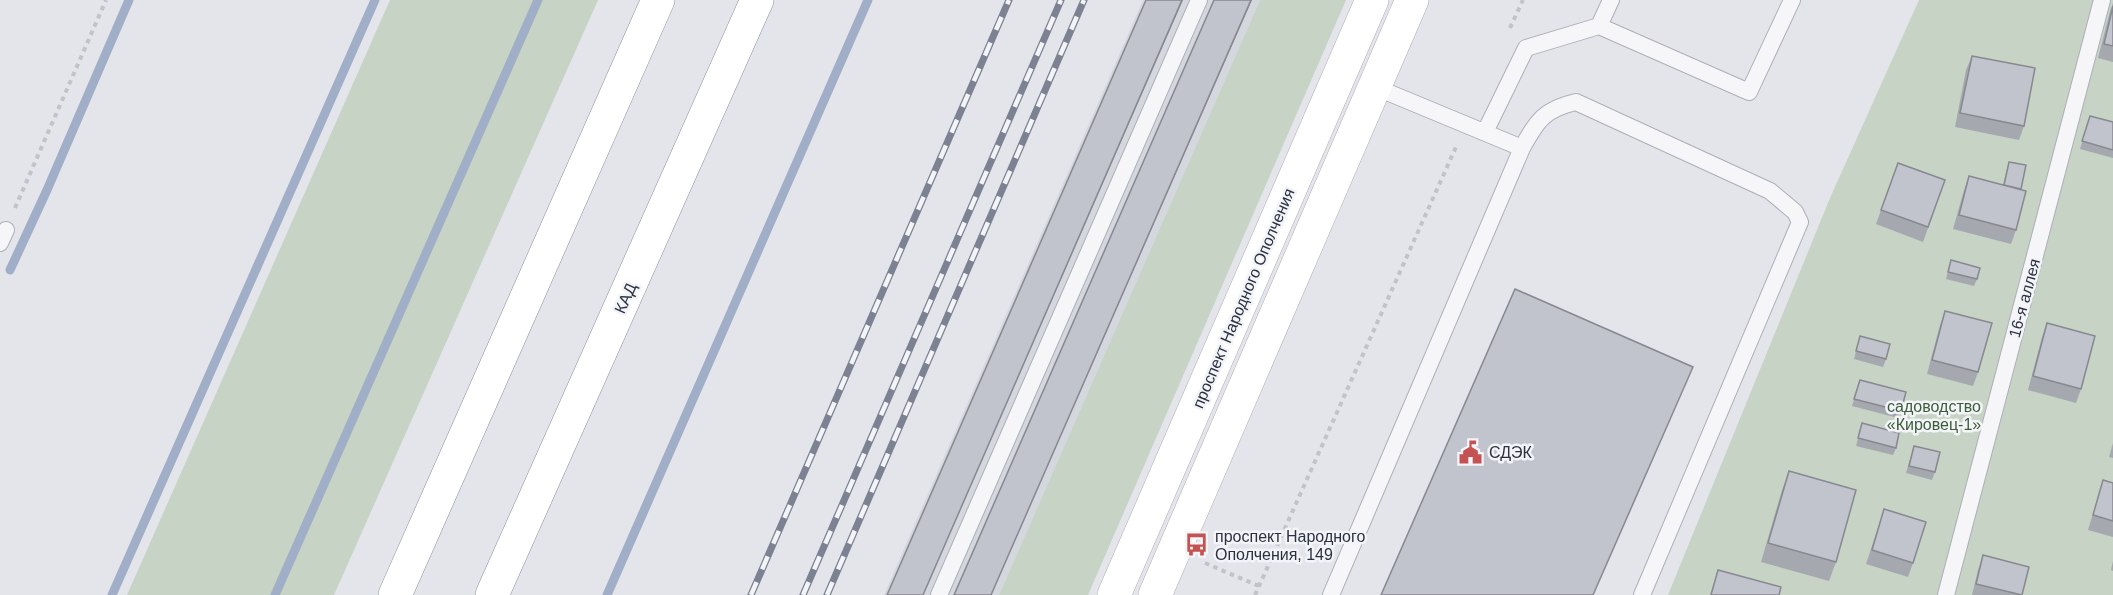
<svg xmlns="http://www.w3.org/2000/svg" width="2113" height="595" font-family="Arial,sans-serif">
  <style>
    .built { fill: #d5d7df }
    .green { fill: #c6d3c5 }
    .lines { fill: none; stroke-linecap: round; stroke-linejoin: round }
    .stream { stroke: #a1aec7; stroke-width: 9 }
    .service-casing { stroke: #acafb7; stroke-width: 18 }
    .secondary-casing { stroke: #acafb7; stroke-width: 34 }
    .motorway-casing { stroke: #8b90a0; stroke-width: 34 }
    .path { stroke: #c1c3c9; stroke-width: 4; stroke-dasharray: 4.5 4.5; stroke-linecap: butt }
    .service { stroke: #f6f6f9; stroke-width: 16 }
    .secondary { stroke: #fff; stroke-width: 33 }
    .motorway { stroke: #fff; stroke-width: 33 }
    .rail-casing { stroke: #7d8293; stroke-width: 7 }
    .rail { stroke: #f3f4f8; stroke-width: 4.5; stroke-dasharray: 14; stroke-linecap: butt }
    .wall { fill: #a6a8b0 }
    .shaded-wall { fill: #878890 }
    .building { fill: #c1c3cd; stroke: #878890; stroke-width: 1.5 }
    .labels { text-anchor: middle; stroke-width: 5; stroke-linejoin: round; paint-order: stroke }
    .street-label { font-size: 16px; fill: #2c3141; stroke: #f3f4f8 }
    .park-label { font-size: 16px; fill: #3c5c3a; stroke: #f3f4f8 }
    .poi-label { font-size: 16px; fill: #2c3141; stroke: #f3f4f8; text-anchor: start }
  </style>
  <rect width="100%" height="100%" fill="#e3e5ea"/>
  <path class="built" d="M1143,0H1260L999,595H884Z"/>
  <path class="green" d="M390,0H598L334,595H127Z
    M1260,0H1346L1088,595H999Z
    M1919,0H2113V595H1668L1830,198Z"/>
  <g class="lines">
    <path class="stream" d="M10,270L47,190L129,0
      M112,595L375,0
      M275,595L538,0
      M607,595L868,0"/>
    <defs>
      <path id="service" d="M1599,26L1611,0
        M1375,87L1522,148
        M1485,132L1526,48L1599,26L1749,92L1792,0
        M0,243L6,230
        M939,595L1199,0
        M1331,595L1522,148C1537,121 1544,109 1576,102L1770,191L1795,212L1800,222L1642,595
        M1946,595L2102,0"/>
      <path id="secondary" d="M1114,595L1372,0
        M1155,595L1412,0"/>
      <path id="motorway" d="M395,595L658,0
        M492,595L757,0"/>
    </defs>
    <use href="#service" class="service-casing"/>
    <use href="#secondary" class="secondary-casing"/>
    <use href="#motorway" class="motorway-casing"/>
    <path class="path" d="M1510,28L1523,0
      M15,208L106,0
      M1205,563L1259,586
      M1255,595L1456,147"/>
    <use href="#service" class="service"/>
    <use href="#secondary" class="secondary"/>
    <use href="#motorway" class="motorway"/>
    <defs>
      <path id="rail" d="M751,595L1009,0
        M803,595L1061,0
        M827,595L1084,0"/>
    </defs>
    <use href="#rail" class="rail-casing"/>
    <use href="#rail" class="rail"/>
  </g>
  <path class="wall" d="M2113,3V62L2098,58L2110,11Z
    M1972,56L2024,126L2019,140L1955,127L1966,70Z
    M2090,116L2113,122V158L2080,149Z
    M2009,162L2026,165L2020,190L2016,230L2011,244L1953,229L1964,190L1969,176L2003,185L2007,169Z
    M1898,163L1945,180L1923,242L1876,224Z
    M1951,260L1977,279L1974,286L1946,279Z
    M1945,311L1978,372L1973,386L1927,374L1940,325Z
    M2047,323L2081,389L2076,403L2028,390L2042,337Z
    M1860,336L1886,359L1883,367L1854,359Z
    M1860,380L1901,411L1898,418L1852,406Z
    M1862,423L1896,448L1893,455L1856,446Z
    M2113,443V458L2109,457Z
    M1914,446L1935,472L1932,480L1906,473Z
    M1789,471L1836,562L1829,581L1761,562L1782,490Z
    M2103,480L2113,483V537L2088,530Z
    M1884,509L1913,563L1908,577L1866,564Z
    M1983,555L2022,595H1972L1978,570Z
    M2113,561V571L2111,570Z
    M1718,570L1779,595H1710Z"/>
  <path class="shaded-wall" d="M1182,0H1183L923,595Z
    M1251,0H1252L991,595Z"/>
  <path class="building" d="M1146,0H1182L923,595H887Z
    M1214,0H1251L991,595H954Z
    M2113,6V46L2104,44Z
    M1972,56L2035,68L2024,126L1960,113Z
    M2090,116L2113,122V150L2082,141Z
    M2009,162L2026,165L2021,189L2004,185Z
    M1898,163L1945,180L1928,227L1881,210Z
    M1969,176L2026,191L2016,230L1959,215Z
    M1951,260L1980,268L1977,279L1948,272Z
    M1515,289L1693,367L1593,595H1381Z
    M1945,311L1992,323L1978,372L1932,360Z
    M2047,323L2095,336L2081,389L2033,376Z
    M1860,336L1890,344L1886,359L1856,351Z
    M1860,380L1906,392L1901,411L1854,399Z
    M1862,423L1899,433L1896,448L1858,438Z
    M1914,446L1940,452L1935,472L1909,466Z
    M1789,471L1856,490L1836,562L1768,543Z
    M2103,480L2113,483V521L2093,515Z
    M1884,509L1926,522L1913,563L1872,550Z
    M1983,555L2029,567L2022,595L1976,584Z
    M1718,570L1781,587L1779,595H1711Z"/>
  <defs>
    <symbol id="civic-bare" viewBox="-9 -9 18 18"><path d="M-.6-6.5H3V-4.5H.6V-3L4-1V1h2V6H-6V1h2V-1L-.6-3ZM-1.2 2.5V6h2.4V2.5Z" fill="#c55252" stroke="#f3f4f8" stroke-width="2.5" paint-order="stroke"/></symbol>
    <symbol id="bus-bare" viewBox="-9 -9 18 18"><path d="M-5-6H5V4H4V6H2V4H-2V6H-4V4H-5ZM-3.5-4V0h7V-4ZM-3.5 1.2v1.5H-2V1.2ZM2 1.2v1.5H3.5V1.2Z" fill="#c55252" stroke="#f3f4f8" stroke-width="2.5" paint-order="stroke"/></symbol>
  </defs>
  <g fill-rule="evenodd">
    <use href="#civic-bare" x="1454" y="436" width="33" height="33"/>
    <use href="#bus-bare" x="1180" y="528" width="33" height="33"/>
  </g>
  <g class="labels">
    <g class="street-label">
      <text transform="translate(625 298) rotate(-66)" y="6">КАД</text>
      <text transform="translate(1243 298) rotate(-67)" y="6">проспект Народного Ополчения</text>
      <text transform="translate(2024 298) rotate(-75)" y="6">16-я аллея</text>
    </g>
    <g class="park-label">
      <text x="1934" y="412">садоводство<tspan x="1934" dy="18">«Кировец-1»</tspan></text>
    </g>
    <g class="poi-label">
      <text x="1489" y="458">СДЭК</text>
      <text x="1215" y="542">проспект Народного<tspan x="1215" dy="18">Ополчения, 149</tspan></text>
    </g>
  </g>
</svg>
